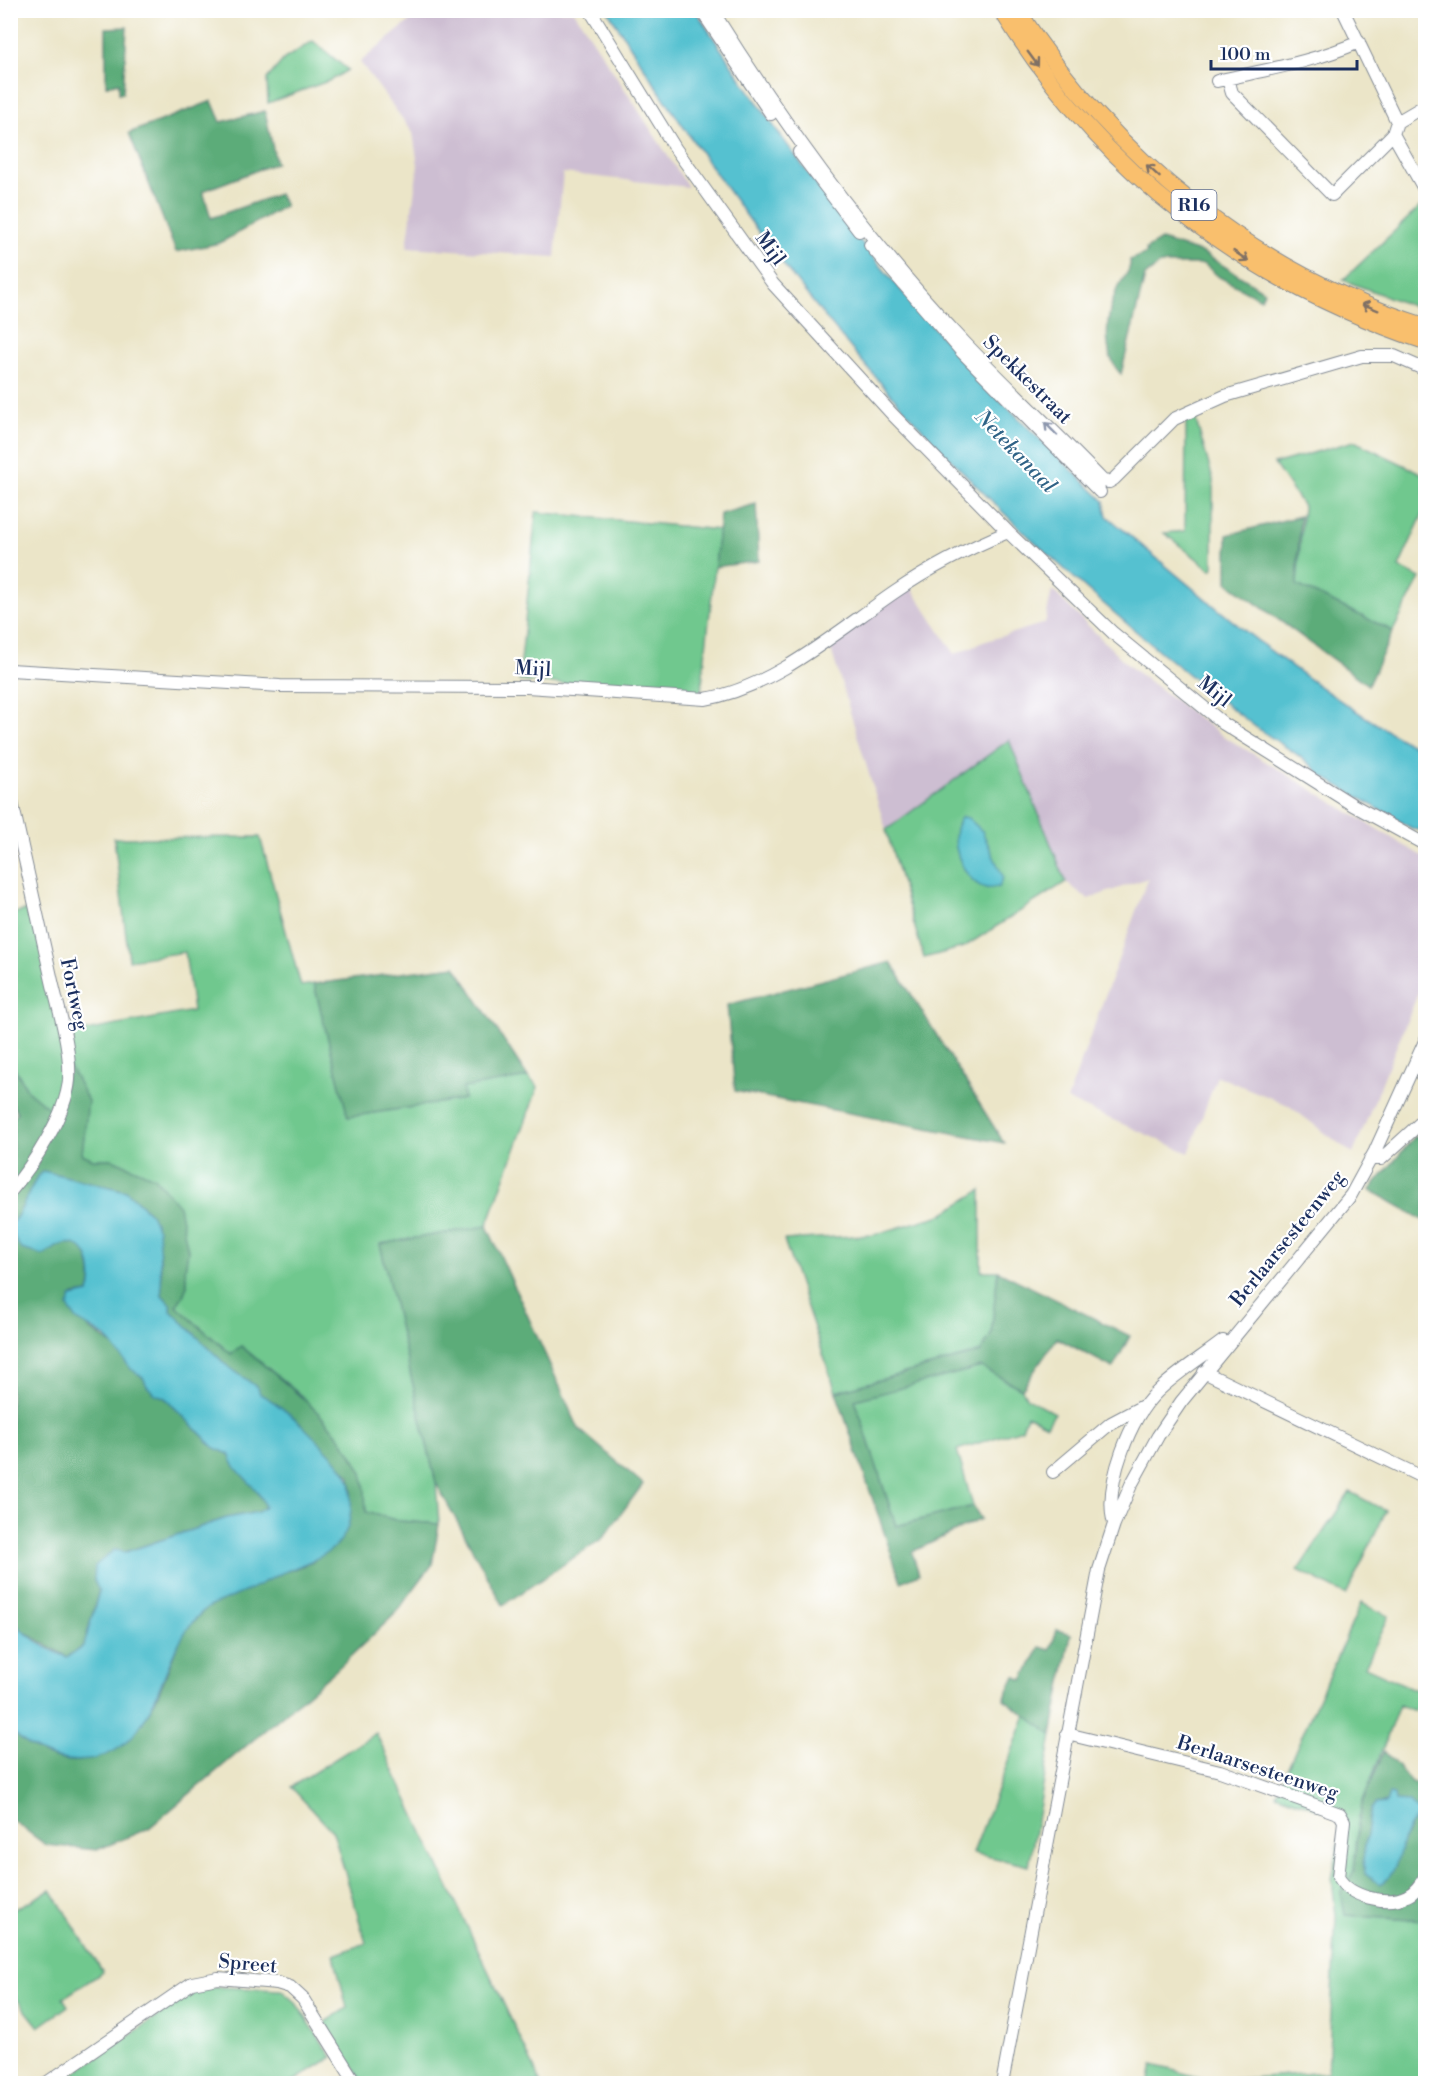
<svg xmlns="http://www.w3.org/2000/svg" width="1436" height="2094" font-family="'Libre Bodoni',serif">
  <style>
    .industrial { fill: #cdbed2 }
    .green { fill: #70c88e; stroke: #467c76; stroke-width: 1.5 }
    .forest { fill: #5cac79; stroke: #3c6e6c; stroke-width: 1.5; fill-rule: evenodd }
    .water { fill: #55c1d0; stroke: #387897; stroke-width: 1.5 }
    .lines { fill: none; stroke-linecap: round; stroke-linejoin: round }
    .minor-casing { stroke: #838a93; stroke-width: 14 }
    .major-casing { stroke: #838a93; stroke-width: 17 }
    .minor { stroke: #fff; stroke-width: 12 }
    .major { stroke: #f9bf6d; stroke-width: 15 }
    .oneway { stroke: #7f7065 }
    .oneway2 { stroke: #8d97ae }
    .labels { text-anchor: middle; stroke-width: 4.5; stroke-linejoin: round; paint-order: stroke }
    .shield { fill: #fff; stroke: #5f6d8e; stroke-width: 1.5 }
    .shield-label { font-size: 18px; font-weight: bold; fill: #1b2f5e }
    .street-label { font-size: 20px; fill: #1b2f5e; stroke: #fff }
    .water-label { font-size: 21px; font-style: italic; fill: #2f6286; stroke: #fff }
  </style>
  <rect width="100%" height="100%" fill="#fff"/>
  <filter id="ink" filterUnits="userSpaceOnUse"><feTurbulence type="fractalNoise" baseFrequency=".0167" numOctaves="2"/><feDisplacementMap in="SourceGraphic" scale="12" xChannelSelector="R" yChannelSelector="G"/><feConvolveMatrix kernelMatrix="1 2 1 2 8 2 1 2 1" color-interpolation-filters="sRGB"/></filter>
  <filter id="wash" filterUnits="userSpaceOnUse"><feTurbulence type="fractalNoise" baseFrequency=".008" numOctaves="4" result="noise"/><feDisplacementMap in="SourceGraphic" scale="24" xChannelSelector="R" yChannelSelector="G"/><feGaussianBlur stdDeviation="1.35" result="paint"/><feColorMatrix in="noise" values="0 0 0 0 0 0 0 0 0 0 0 0 0 0 0 0 0 1.4 0 .05"/><feComposite in="paint" operator="in"/></filter>
  <g filter="url(#wash)">
    <rect width="100%" height="100%" fill="#ebe5c8"/>
    <path class="industrial" d="M422,11H574L688,187L563,173L555,257L407,247L418,165L413,133L360,62Z
      M910,586L955,654L983,642L1045,623L1052,590L1129,666L1220,734L1425,858V976L1353,1154L1288,1105L1217,1076L1189,1153L1067,1100L1148,878L1088,899L1066,882L1009,741L886,830L830,646Z"/>
    <path class="green" d="M313,41L348,70L331,80L268,103L267,79L284,59Z
      M1425,202V311L1343,280Z
      M1195,417L1213,479V569H1210L1164,533L1185,531L1186,421Z
      M1354,441L1425,475V509L1399,567L1420,578L1393,631L1297,585L1303,506L1274,464Z
      M536,512L719,530L701,693L519,681Z
      M1009,740L1066,882L964,947L924,958L886,830Z
      M260,837L301,986L314,984L348,1117L464,1099L463,1088L528,1077L538,1087L487,1226L380,1244L436,1483L439,1524L399,1521L366,1512L362,1473L339,1438L303,1397L241,1346L231,1354L175,1305L183,1296L187,1285L185,1269L188,1251L178,1206L154,1177L112,1159H93L81,1154L85,1130L57,1116L28,1091L11,1061L10,914L32,909L64,1035L193,1011L185,952L129,960L114,838Z
      M981,1190V1271H998L991,1335L981,1352L836,1392L784,1240L873,1235L941,1215Z
      M981,1367L1022,1389L1027,1398L1055,1413L1047,1425L1027,1415L1022,1429L957,1450L973,1506L896,1526L855,1400Z
      M1350,1492L1386,1511L1346,1595L1298,1570Z
      M1361,1603L1389,1616L1365,1667L1423,1693L1425,1689V1694H1423L1415,1711L1399,1705L1363,1801L1358,1823L1354,1871L1341,1893L1346,1915L1425,1921V2083L1149,2084L1153,2065L1213,2081L1328,2072L1336,1916L1332,1879L1342,1823L1339,1816L1276,1794Z
      M1026,1715L1052,1735L1029,1866L973,1853Z
      M376,1733L541,2083H363L325,2022L347,2008L334,1955L366,1943L333,1832L291,1787Z
      M51,1890L103,1972L63,1998L68,2006L39,2027L11,1992V1911Z
      M218,1987L281,1990L296,2003L332,2057L291,2083L59,2084L196,1990Z"/>
    <path class="forest" d="M127,27L123,93L119,94V83L106,86V28Z
      M212,101L221,122L265,111L276,163L203,191L211,218L279,194L285,206L220,243L176,252L129,133Z
      M1161,240L1203,253L1264,291L1261,299L1219,277L1204,264H1160L1145,276L1121,374C1101,354 1106,314 1117,289C1121,280 1132,271 1130,260L1147,253L1146,249Z
      M756,504L759,561L715,567L720,514Z
      M1300,516L1297,585L1393,631L1368,685L1227,582V535Z
      M891,962L1004,1143L735,1091L727,1005Z
      M455,966L528,1077L463,1088L464,1099L348,1117L314,984Z
      M10,1061L28,1091L57,1115L69,1065L88,1101L82,1154L93,1159H112L154,1177L179,1206L188,1251L185,1269L187,1285L183,1296L176,1306L231,1354L241,1346C284,1383 335,1418 361,1471C366,1482 365,1500 366,1512L399,1521L439,1524L432,1565L395,1614L336,1670L149,1828L97,1850L46,1845L11,1819V1731C31,1749 55,1765 84,1760C147,1750 161,1685 182,1634L205,1609L282,1573L313,1562L352,1493L350,1476L285,1411L259,1394L258,1388L226,1365L171,1311V1305L162,1295L160,1254L151,1214L126,1191L43,1171C27,1187 26,1209 11,1225L43,1255C49,1252 55,1247 61,1245C89,1235 95,1273 89,1293L74,1295L90,1330C112,1340 124,1360 141,1376C151,1384 150,1392 164,1397L215,1448L229,1454L262,1496L265,1507L258,1512L227,1518L125,1552L114,1550L94,1580L99,1590L84,1646L67,1657L23,1631L11,1619L10,1151L13,1147L10,1135L13,1132L11,1122L17,1112L11,1102Z
      M1415,1136L1425,1142V1221L1370,1190Z
      M487,1226L579,1429L643,1484L603,1538L503,1605L436,1483L380,1244Z
      M998,1271L1130,1336L1113,1368L1057,1338L1022,1389L981,1367L855,1400L896,1526L973,1506L981,1519L912,1552L919,1574L901,1582L836,1392L981,1352L991,1335Z
      M1057,1630L1071,1634L1052,1735L1004,1699L1015,1676L1023,1680L1040,1647L1050,1650Z
      M1384,1751L1412,1783L1425,1784V1921L1345,1915L1341,1893L1354,1871L1358,1823L1363,1801ZM1394,1801L1409,1803L1420,1814L1410,1825L1387,1879L1363,1860L1371,1809L1375,1804Z"/>
    <path class="water" d="M608,11H696C783,146 881,277 994,393C1029,430 1067,465 1104,501L1107,516C1208,602 1308,689 1425,752V831L1413,829L1320,775C1314,763 1271,738 1257,728C1170,662 1086,591 1007,516C854,368 720,191 608,11Z
      M962,817L968,818L982,831L1003,877L999,887C995,887 990,889 986,888C962,882 945,835 962,817Z
      M43,1171L126,1191L151,1214L158,1230L162,1295L171,1305V1311L226,1365L258,1388L260,1394C288,1408 314,1437 335,1459C352,1478 352,1483 351,1508C349,1554 314,1558 280,1574C265,1581 251,1590 235,1596C225,1601 211,1604 202,1612C155,1654 163,1748 88,1760C57,1764 33,1751 11,1731V1619C26,1635 46,1649 67,1657L84,1646L99,1591L94,1580L95,1566L114,1550L126,1552L227,1518L258,1512L265,1507C259,1485 235,1475 229,1454L215,1448L164,1397L155,1394L147,1386L143,1377L131,1369L106,1337L77,1320L68,1307L71,1297L89,1293C96,1273 89,1236 61,1245C55,1247 49,1252 43,1255L21,1249L13,1235L11,1224C26,1209 27,1187 43,1171Z
      M1389,1794L1394,1795L1395,1801L1409,1802L1420,1814C1417,1818 1413,1821 1410,1825C1399,1841 1399,1877 1380,1884L1365,1874L1363,1860L1371,1809L1375,1804L1386,1803Z"/>
  </g>
  <g filter="url(#ink)">
    <g class="lines">
      <defs>
        <path id="minor" d="M590,10L675,148L773,284L892,414L1008,532L1113,633L1224,724L1353,805L1426,845
          M701,10L771,114
          M712,10C786,128 870,243 965,343C1010,390 1058,434 1103,481L1109,482L1114,479L1174,419L1225,396L1362,356H1394L1426,370
          M1343,10L1397,122
          M1228,79L1232,93L1332,195L1393,134L1397,122L1426,105
          M1217,81C1264,70 1314,62 1359,42
          M1393,134L1423,187
          M799,152L859,231
          M870,245L962,352L1100,492
          M10,670L280,686L527,687L705,699C773,688 839,630 895,592C930,568 969,548 1008,532
          M10,793C24,856 38,918 52,981C59,1012 71,1047 69,1080C66,1115 33,1165 10,1192
          M1370,1159H1381L1426,1118
          M1204,1372L1426,1479
          M1053,1472L1111,1423L1145,1405
          M1113,1520C1105,1483 1130,1418 1157,1392C1176,1373 1201,1358 1223,1341
          M1067,1734L1220,1771L1340,1814L1344,1821L1338,1877C1349,1897 1387,1906 1407,1896C1416,1892 1421,1883 1426,1875
          M45,2084L192,1983L218,1978L277,1983L290,1987L303,1999L356,2084
          M1002,2084L1099,1570L1114,1524L1131,1485L1158,1436L1181,1402L1351,1195L1375,1151L1426,1039"/>
        <path id="major" d="M1001,10C1102,174 1244,281 1426,342
          M1018,10C1114,159 1256,273 1426,326"/>
      </defs>
      <use href="#minor" class="minor-casing"/>
      <use href="#major" class="major-casing"/>
      <use href="#minor" class="minor"/>
      <use href="#major" class="major"/>
    </g>
    <defs><path id="oneway-shaft" d="M-6 0H5M1.5-3L5.5 0L1.5 3" fill="none" stroke-width="1.6" stroke-linecap="round" stroke-linejoin="round" transform="scale(1.5)"/></defs>
    <g class="oneway">
      <use href="#oneway-shaft" transform="translate(1033 59) rotate(54)"/>
      <use href="#oneway-shaft" transform="translate(1153 171) rotate(-137)"/>
      <use href="#oneway-shaft" transform="translate(1241 256) rotate(34)"/>
      <use href="#oneway-shaft" transform="translate(1370 307) rotate(-158)"/>
    </g>
    <use class="oneway2" href="#oneway-shaft" transform="translate(1051 429) rotate(-135)"/>
  </g>
  <g class="labels">
    <rect class="shield" x="1171.5" y="190" width="45" height="30" rx="4.5"/>
    <g class="shield-label">
      <text x="1194" y="211">R16</text>
    </g>
    <g class="street-label">
      <text transform="translate(771 248) rotate(54)" y="7">Mijl</text>
      <text transform="translate(1028 379) rotate(45)" y="7">Spekkestraat</text>
      <text transform="translate(533 668) rotate(3)" y="7">Mijl</text>
      <text transform="translate(1215 691) rotate(39)" y="7">Mijl</text>
      <text transform="translate(75 994) rotate(78)" y="7">Fortweg</text>
      <text transform="translate(1287 1238) rotate(-51)" y="7">Berlaarsesteenweg</text>
      <text transform="translate(1258 1767) rotate(18)" y="7">Berlaarsesteenweg</text>
      <text transform="translate(248 1963) rotate(5)" y="7">Spreet</text>
    </g>
    <g class="water-label">
      <text transform="translate(1016 451) rotate(46)" y="7">Netekanaal</text>
    </g>
  </g>
  <rect width="1436" height="2094" fill="none" stroke="#fff" stroke-width="36"/>
  <path d="M1211 60v9h146v-9" fill="none" stroke="#1b2f5e" stroke-width="3"/>
  <text x="1220" y="60" font-size="18" fill="#1b2f5e" stroke="#ffffff" stroke-width="4.5" paint-order="stroke">100 m</text>
</svg>
